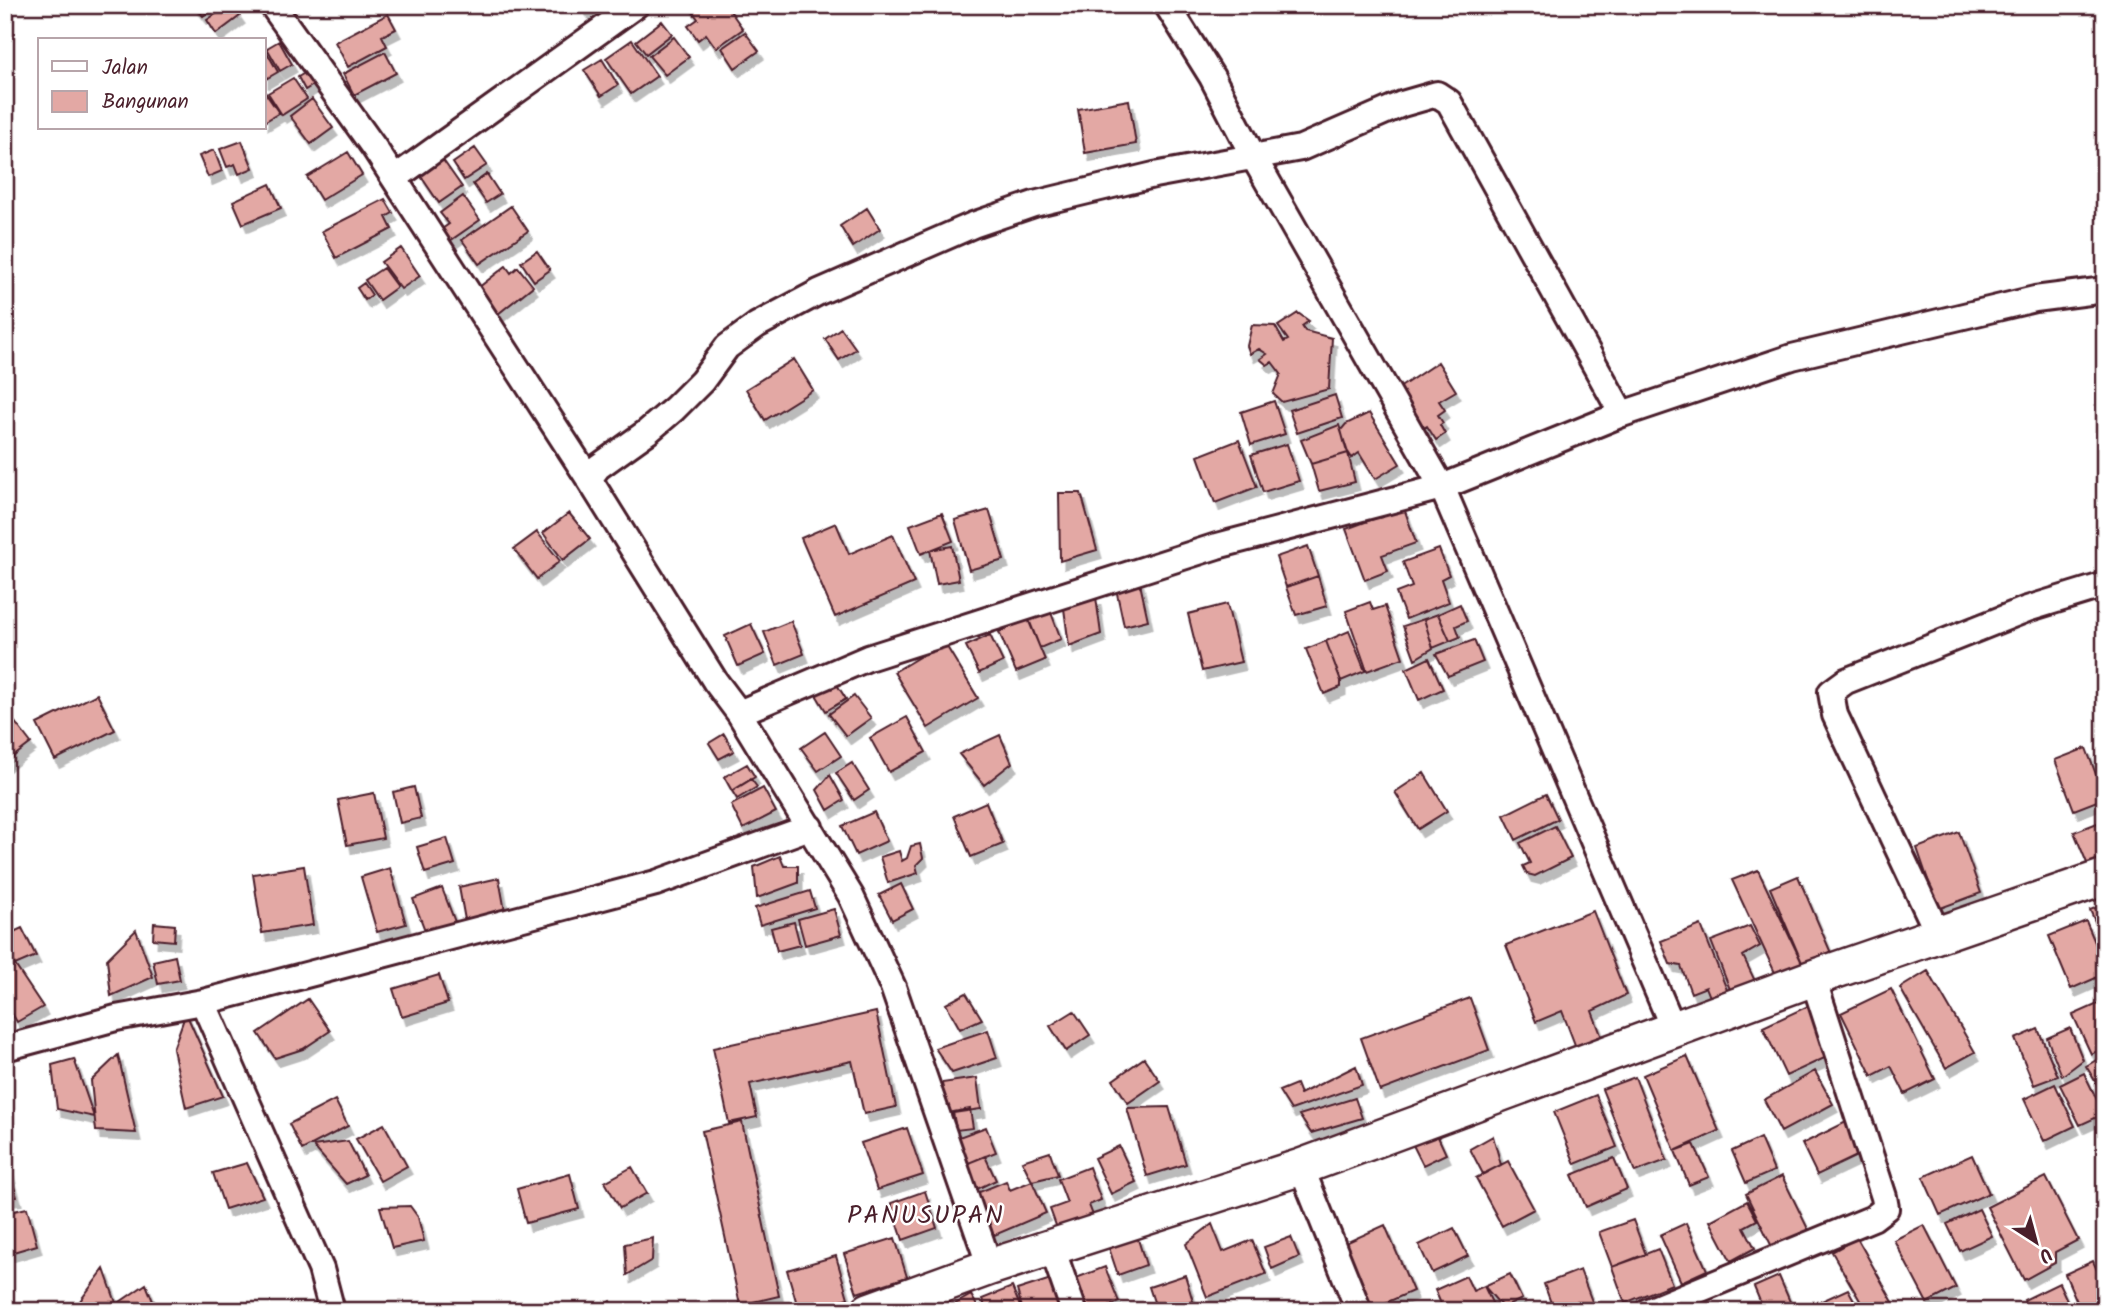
<svg xmlns="http://www.w3.org/2000/svg" width="2110" height="1316" font-family="Kalam,sans-serif">
  <style>
    .building { fill: #e3a8a4; stroke: #4a1f2b; stroke-width: 2; filter: url(#shadow) }
    .lines { fill: none; stroke-linecap: round; stroke-linejoin: round }
    .street-casing { stroke: #4a1f2b; stroke-width: 30 }
    .secondary-casing { stroke: #4a1f2b; stroke-width: 40 }
    .street { stroke: #fff; stroke-width: 24 }
    .secondary { stroke: #fff; stroke-width: 35 }
    .labels { text-anchor: middle; stroke-width: 5; stroke-linejoin: round; paint-order: stroke }
    .quarter-label { font-size: 26px; letter-spacing: 2px; fill: #4a1f2b; stroke: #fff }
  </style>
  <defs>
    <filter id="shadow"><feDropShadow dx="4.5" dy="8" stdDeviation="0" flood-color="#0004"/></filter>
  </defs>
  <rect width="100%" height="100%" fill="#fff"/>
  <filter id="ink" filterUnits="userSpaceOnUse"><feTurbulence type="fractalNoise" baseFrequency=".0143" numOctaves="2"/><feDisplacementMap in="SourceGraphic" scale="14" xChannelSelector="R" yChannelSelector="G"/><feConvolveMatrix kernelMatrix="1 2 1 2 8 2 1 2 1" color-interpolation-filters="sRGB"/></filter>
  <g filter="url(#ink)">
    <path class="building" d="M194,5H217L203,16Z
      M229,5H232L240,16L216,34L207,20Z
      M580,5H598L586,13Z
      M688,5H726L743,29L716,48L706,34L698,40L688,26L698,19Z
      M388,14L396,29L382,36L387,46L348,67L335,42Z
      M662,21L672,34L646,54L636,41Z
      M745,32L759,51L735,68L722,48Z
      M674,37L689,57L665,75L649,56Z
      M632,40L657,76L631,94L606,58Z
      M279,41L292,64L280,71L267,48Z
      M265,49L278,72L264,80V49Z
      M385,52L396,73L354,95L343,74Z
      M602,59L618,85L601,96L584,70Z
      M308,71L315,84L305,90L298,77Z
      M293,78L307,99L282,115L268,93Z
      M264,91L279,113L264,122Z
      M312,99L333,128L311,144L290,116Z
      M1129,100L1136,144L1085,153L1078,109Z
      M242,141L253,168L239,174L235,164L227,167L220,149Z
      M475,148L487,165L464,180L453,163Z
      M214,150L222,171L208,177L199,156Z
      M348,152L362,175L321,200L307,177Z
      M443,160L462,187L439,203L420,175Z
      M487,174L500,194L486,203L473,184Z
      M270,184L281,208L243,224L233,201Z
      M463,196L480,220L444,245L436,233L449,224L440,213Z
      M385,199L393,213L386,217L392,229L336,258L322,231Z
      M511,206L528,231L479,264L462,240Z
      M867,208L880,229L853,247L840,226Z
      M401,248L420,276L401,289L381,262Z
      M537,251L550,270L534,281L521,262Z
      M506,266L511,273L518,267L533,286L498,314L478,288Z
      M383,268L397,287L379,300L365,280Z
      M364,283L372,295L365,300L357,288Z
      M1298,313L1309,321L1302,326L1305,331L1332,338L1329,389L1282,402L1273,394L1281,374L1272,362L1267,365L1260,359L1267,354L1259,349L1250,354L1247,346L1252,325L1275,326L1284,342L1288,340L1278,326Z
      M841,328L856,349L839,360L825,339Z
      M794,359L813,390L765,420L746,389Z
      M1438,362L1456,391L1439,401L1445,410L1438,415L1443,423L1440,425L1445,434L1436,440L1427,426L1419,431L1399,388Z
      M1335,395L1342,418L1297,433L1289,410Z
      M1274,401L1285,434L1251,445L1241,412Z
      M1369,413L1400,464L1375,479L1359,453L1352,458L1346,449L1341,430L1346,424Z
      M1339,425L1348,453L1311,464L1301,440Z
      M1239,440L1257,487L1215,503L1198,456Z
      M1287,444L1299,481L1263,492L1251,455Z
      M1348,453L1355,482L1319,491L1311,464Z
      M1059,493H1081L1097,550L1060,561Z
      M1404,508L1416,543L1382,555L1388,571L1365,580L1346,529Z
      M989,510L1004,560L969,570L955,520Z
      M569,513L590,539L563,560L543,533Z
      M942,513L953,541L921,554L910,525Z
      M836,523L849,554L893,535L914,583L835,617L801,538Z
      M537,532L560,561L537,579L514,549Z
      M952,546L959,580L937,584L930,550Z
      M1308,546L1318,576L1286,587L1276,557Z
      M1439,549L1449,575L1441,579L1449,602L1406,619L1396,593L1412,587L1403,562Z
      M1318,576L1327,606L1296,615L1286,587Z
      M1139,579L1148,620L1124,626L1115,584Z
      M1096,597L1101,634L1069,646L1063,601Z
      M1370,602L1373,610L1385,606L1403,658L1367,671L1346,611Z
      M1227,604L1241,662L1202,671L1188,614Z
      M1460,604L1467,621L1456,626L1460,637L1450,641L1438,614Z
      M1050,610L1061,639L1040,648L1028,617Z
      M1438,614L1450,641L1433,648L1424,619Z
      M1028,619L1045,660L1016,672L999,632Z
      M1424,619L1433,648L1415,659L1403,626Z
      M791,621L804,654L777,665L764,632Z
      M751,624L765,654L738,666L725,636Z
      M1349,631L1365,671L1341,681L1326,641Z
      M990,635L1003,662L979,673L966,646Z
      M1474,640L1483,662L1448,676L1436,654Z
      M1326,641L1341,681V687L1324,694L1306,649Z
      M944,642L978,698L928,728L894,672Z
      M1429,658L1443,689L1419,700L1406,669Z
      M834,680L846,699L826,711L815,693Z
      M97,694L115,730L55,760L37,724Z
      M854,696L871,718L846,736L829,714Z
      M11,717L31,743L5,763V721Z
      M907,717L926,752L889,772L870,738Z
      M825,732L841,756L818,771L801,748Z
      M724,734L734,751L719,759L709,743Z
      M1000,735L1012,763L984,785L959,754Z
      M2086,748L2105,798L2074,810L2055,760Z
      M852,763L869,790L854,800L836,773Z
      M747,764L755,777L732,791L724,777Z
      M1424,773L1447,811L1418,829L1395,792Z
      M830,775L844,800L828,810L817,790Z
      M751,779L757,787L737,799L732,791Z
      M414,787L421,818L400,823L393,792Z
      M763,788L776,812L743,829L731,805Z
      M374,793L383,838L347,845L338,800Z
      M1546,794L1558,819L1516,840L1504,815Z
      M986,802L1003,844L971,857L954,816Z
      M874,812L887,841L856,855L842,826Z
      M2105,820V862L2089,868L2074,832Z
      M1555,826L1571,858L1535,876L1527,874L1523,866L1530,863L1520,843Z
      M1959,832L1981,893L1938,909L1917,848Z
      M447,838L455,864L425,873L417,847Z
      M920,844L923,858L916,865L918,873L888,883L880,857L899,851L902,861L907,858L911,846Z
      M780,856L784,866H798V883L757,898L754,867Z
      M304,866L313,925L262,933L253,874Z
      M390,868L406,924L377,932L361,877Z
      M1758,870L1803,965L1776,975L1732,880Z
      M1798,876L1831,953L1803,965L1770,888Z
      M499,878L505,911L465,920L459,887Z
      M901,884L913,909L892,920L879,895Z
      M442,888L455,922L426,933L413,899Z
      M810,891L815,908L760,925L755,908Z
      M2105,904V944L2090,910Z
      M834,909L841,935L805,945L798,919Z
      M1593,911L1626,995L1592,1011L1603,1040L1577,1050L1562,1011L1536,1022L1506,945Z
      M2086,921L2105,966V974L2071,989L2049,936Z
      M794,922L800,945L777,951L771,928Z
      M154,923L175,925L174,941L153,939Z
      M1701,925L1731,1000L1714,1007L1706,987L1691,993L1681,966L1670,964L1661,941Z
      M1750,926L1760,946L1743,956L1756,983L1733,997L1711,941Z
      M22,928L36,956L15,965L5,945V936Z
      M136,930L153,977L111,996L107,959Z
      M175,956L180,980L158,984L153,961Z
      M15,965L43,1007L17,1022L5,1002V970Z
      M1928,971L1975,1052L1946,1068L1900,988Z
      M439,975L448,1003L402,1017L393,989Z
      M1891,989L1935,1079L1905,1094L1891,1066L1872,1076L1841,1013Z
      M966,993L982,1019L960,1029L946,1004Z
      M1470,998L1489,1050L1380,1091L1361,1038Z
      M308,999L330,1031L303,1049L275,1058L258,1033Z
      M2100,1003L2105,1013V1048L2091,1054L2073,1015Z
      M1808,1006L1831,1055L1786,1076L1763,1027Z
      M1074,1011L1090,1035L1066,1051L1050,1026Z
      M876,1012L896,1107L864,1114L852,1061L750,1084L757,1117L729,1123L713,1048Z
      M186,1013L223,1096L186,1108L173,1049Z
      M2070,1028L2083,1060L2062,1076L2047,1038Z
      M2038,1029L2058,1076L2034,1085L2015,1039Z
      M988,1030L997,1058L952,1073L935,1048Z
      M118,1055L136,1133L96,1131L91,1081Z
      M2105,1055V1093L2103,1094L2086,1066Z
      M1687,1056L1719,1131L1675,1151L1643,1075Z
      M1144,1058L1160,1081L1128,1103L1113,1080Z
      M74,1059L94,1117L57,1109L52,1065Z
      M1356,1066L1362,1085L1291,1110L1279,1091L1296,1084L1300,1094Z
      M1815,1071L1833,1104L1781,1132L1764,1100Z
      M2084,1073L2104,1114L2080,1125L2060,1085Z
      M1635,1077L1667,1160L1635,1172L1602,1089Z
      M977,1078L981,1109L946,1114L942,1083Z
      M2055,1084L2075,1126L2044,1141L2024,1099Z
      M1596,1095L1617,1147L1575,1164L1554,1112Z
      M1355,1098L1362,1118L1311,1133L1299,1115Z
      M335,1100L348,1126L302,1150L289,1124Z
      M1169,1107L1186,1164L1147,1176L1127,1108Z
      M970,1109L973,1128L956,1130L953,1112Z
      M742,1122L779,1296L740,1305L702,1131Z
      M1846,1122L1861,1154L1817,1175L1802,1144Z
      M384,1124L407,1166L380,1181L356,1139Z
      M986,1127L996,1152L966,1164L956,1138Z
      M907,1128L923,1175L877,1190L861,1143Z
      M1434,1128L1446,1154L1423,1165L1410,1139Z
      M1493,1136L1501,1165L1483,1174L1470,1149Z
      M1760,1138L1774,1171L1746,1183L1732,1151Z
      M348,1141L365,1175L346,1184L313,1146Z
      M1694,1144L1709,1177L1689,1185L1675,1151Z
      M1119,1146L1136,1182L1111,1194L1094,1158Z
      M1050,1152L1058,1175L1032,1181L1022,1161Z
      M5,1154L17,1197L5,1198Z
      M1972,1155L1989,1193L1940,1215L1923,1177Z
      M985,1156L996,1180L971,1192L966,1164Z
      M1614,1158L1627,1189L1586,1207L1572,1175Z
      M1508,1161L1534,1209L1502,1226L1476,1178Z
      M247,1163L263,1197L225,1209L213,1173Z
      M632,1167L647,1193L620,1208L605,1182Z
      M1089,1167L1101,1200L1089,1205L1094,1218L1058,1231L1050,1209L1067,1203L1058,1179Z
      M570,1174L579,1209L526,1223L517,1189Z
      M1782,1176L1809,1231L1773,1249L1746,1194Z
      M2046,1177L2078,1240L2055,1252V1263L2024,1280L1987,1207Z
      M1006,1181L1010,1190L1032,1181L1046,1213L990,1237L972,1195Z
      M925,1191L937,1228L903,1240L891,1203Z
      M1747,1201L1757,1220L1744,1227L1755,1248L1731,1261L1710,1221Z
      M410,1206L418,1217L424,1241L392,1248L380,1207Z
      M27,1208L37,1245L10,1253L5,1237V1213Z
      M1979,1209L1992,1236L1960,1251L1947,1224Z
      M1633,1220L1646,1255L1612,1267L1599,1232Z
      M1686,1223L1707,1270L1681,1282L1660,1235Z
      M1212,1224L1223,1252L1252,1240L1266,1274L1207,1297L1186,1244Z
      M1385,1225L1413,1291L1367,1311L1339,1246Z
      M1924,1225L1956,1288L1927,1303L1894,1240Z
      M1454,1228L1468,1256L1432,1273L1419,1245Z
      M1137,1236L1146,1265L1118,1275L1108,1245Z
      M1291,1237L1299,1257L1272,1269L1264,1247Z
      M653,1238L652,1260L627,1275L625,1244Z
      M895,1238L907,1277L857,1293L844,1254Z
      M1857,1238L1898,1311H1866L1832,1252Z
      M1658,1249L1672,1284L1625,1303L1612,1267Z
      M836,1256L848,1298L799,1311L787,1270Z
      M2093,1261L2105,1288V1303L2088,1311H2081L2065,1274Z
      M1105,1267L1119,1302L1098,1311H1089L1076,1278Z
      M104,1269L119,1311H84L80,1301Z
      M1580,1270L1593,1304L1575,1311H1554L1544,1284Z
      M1510,1274L1522,1299L1503,1308L1484,1286Z
      M1185,1275L1196,1311H1157L1149,1287Z
      M1466,1276L1473,1291L1484,1286L1496,1311H1444L1435,1290Z
      M1779,1276L1794,1311H1764L1754,1287Z
      M1051,1279L1059,1307L1046,1311H1023L1017,1290Z
      M2059,1283L2072,1311H2029L2024,1300Z
      M146,1284L157,1311H122L117,1304Z
      M1012,1287L1022,1311H987L982,1299Z
      M1848,1289L1860,1311H1800Z
      M971,1295L980,1311H943Z
      M611,1301L617,1311H594Z"/>
    <g class="lines">
      <defs>
        <path id="street" d="M272,5L375,149L589,479L715,681L739,713L851,896L893,987L990,1267
          M1167,5L1212,77L1253,156L1442,487L1674,1030
          M395,178L636,5
          M1622,414L1792,357L2035,299L2105,290
          M589,479L598,467L647,432L674,409L702,381L727,347L757,325L819,292L973,225L1034,204L1154,175L1301,148L1402,104L1437,94L1449,102L1622,414L1442,487L1217,546L868,658L739,713
          M1938,934L1835,715L1831,692L1846,681L2027,609L2105,585
          M203,1002L321,1269L332,1311
          M5,1048L116,1018L203,1002L656,883L810,827
          M1301,1167L1359,1311
          M1052,1248L1074,1311
          M1648,1311L1873,1218L1886,1208L1884,1197L1813,978"/>
        <path id="secondary" d="M869,1311L990,1267L1301,1167L1813,978L2105,877"/>
      </defs>
      <use href="#street" class="street-casing"/>
      <use href="#secondary" class="secondary-casing"/>
      <use href="#street" class="street"/>
      <use href="#secondary" class="secondary"/>
    </g>
  </g>
  <g class="labels">
    <g class="quarter-label">
      <text x="926" y="1223">PANUSUPAN</text>
    </g>
  </g>
  <rect width="2110" height="1316" fill="none" stroke="#fff" stroke-width="28"/>
  <rect x="14" y="14" width="2082" height="1288" fill="none" stroke="#4a1f2b" stroke-width="2.5" filter="url(#ink)"/>
  <rect x="38" y="38" width="228" height="91" fill="#ffffff" stroke="#b7a5aa" stroke-width="2"/>
  <rect x="52" y="61" width="35" height="10" fill="#ffffff" stroke="#b7a5aa" stroke-width="2"/>
  <text x="102" y="74" font-size="21" fill="#4a1f2b">Jalan</text>
  <rect x="52" y="91" width="35" height="21" fill="#e3a8a4" stroke="#b7a5aa" stroke-width="2"/>
  <text x="102" y="108" font-size="21" fill="#4a1f2b">Bangunan</text>
  <g transform="translate(2036 1242) rotate(144)" stroke="#ffffff" stroke-width="5" paint-order="stroke">
  <path d="M0-5L12 26L0 18L-12 26Z" fill="#4a1f2b"/>
  <text y="-10" font-size="19" font-weight="bold" text-anchor="middle" fill="#4a1f2b">U</text>
  </g>
</svg>
